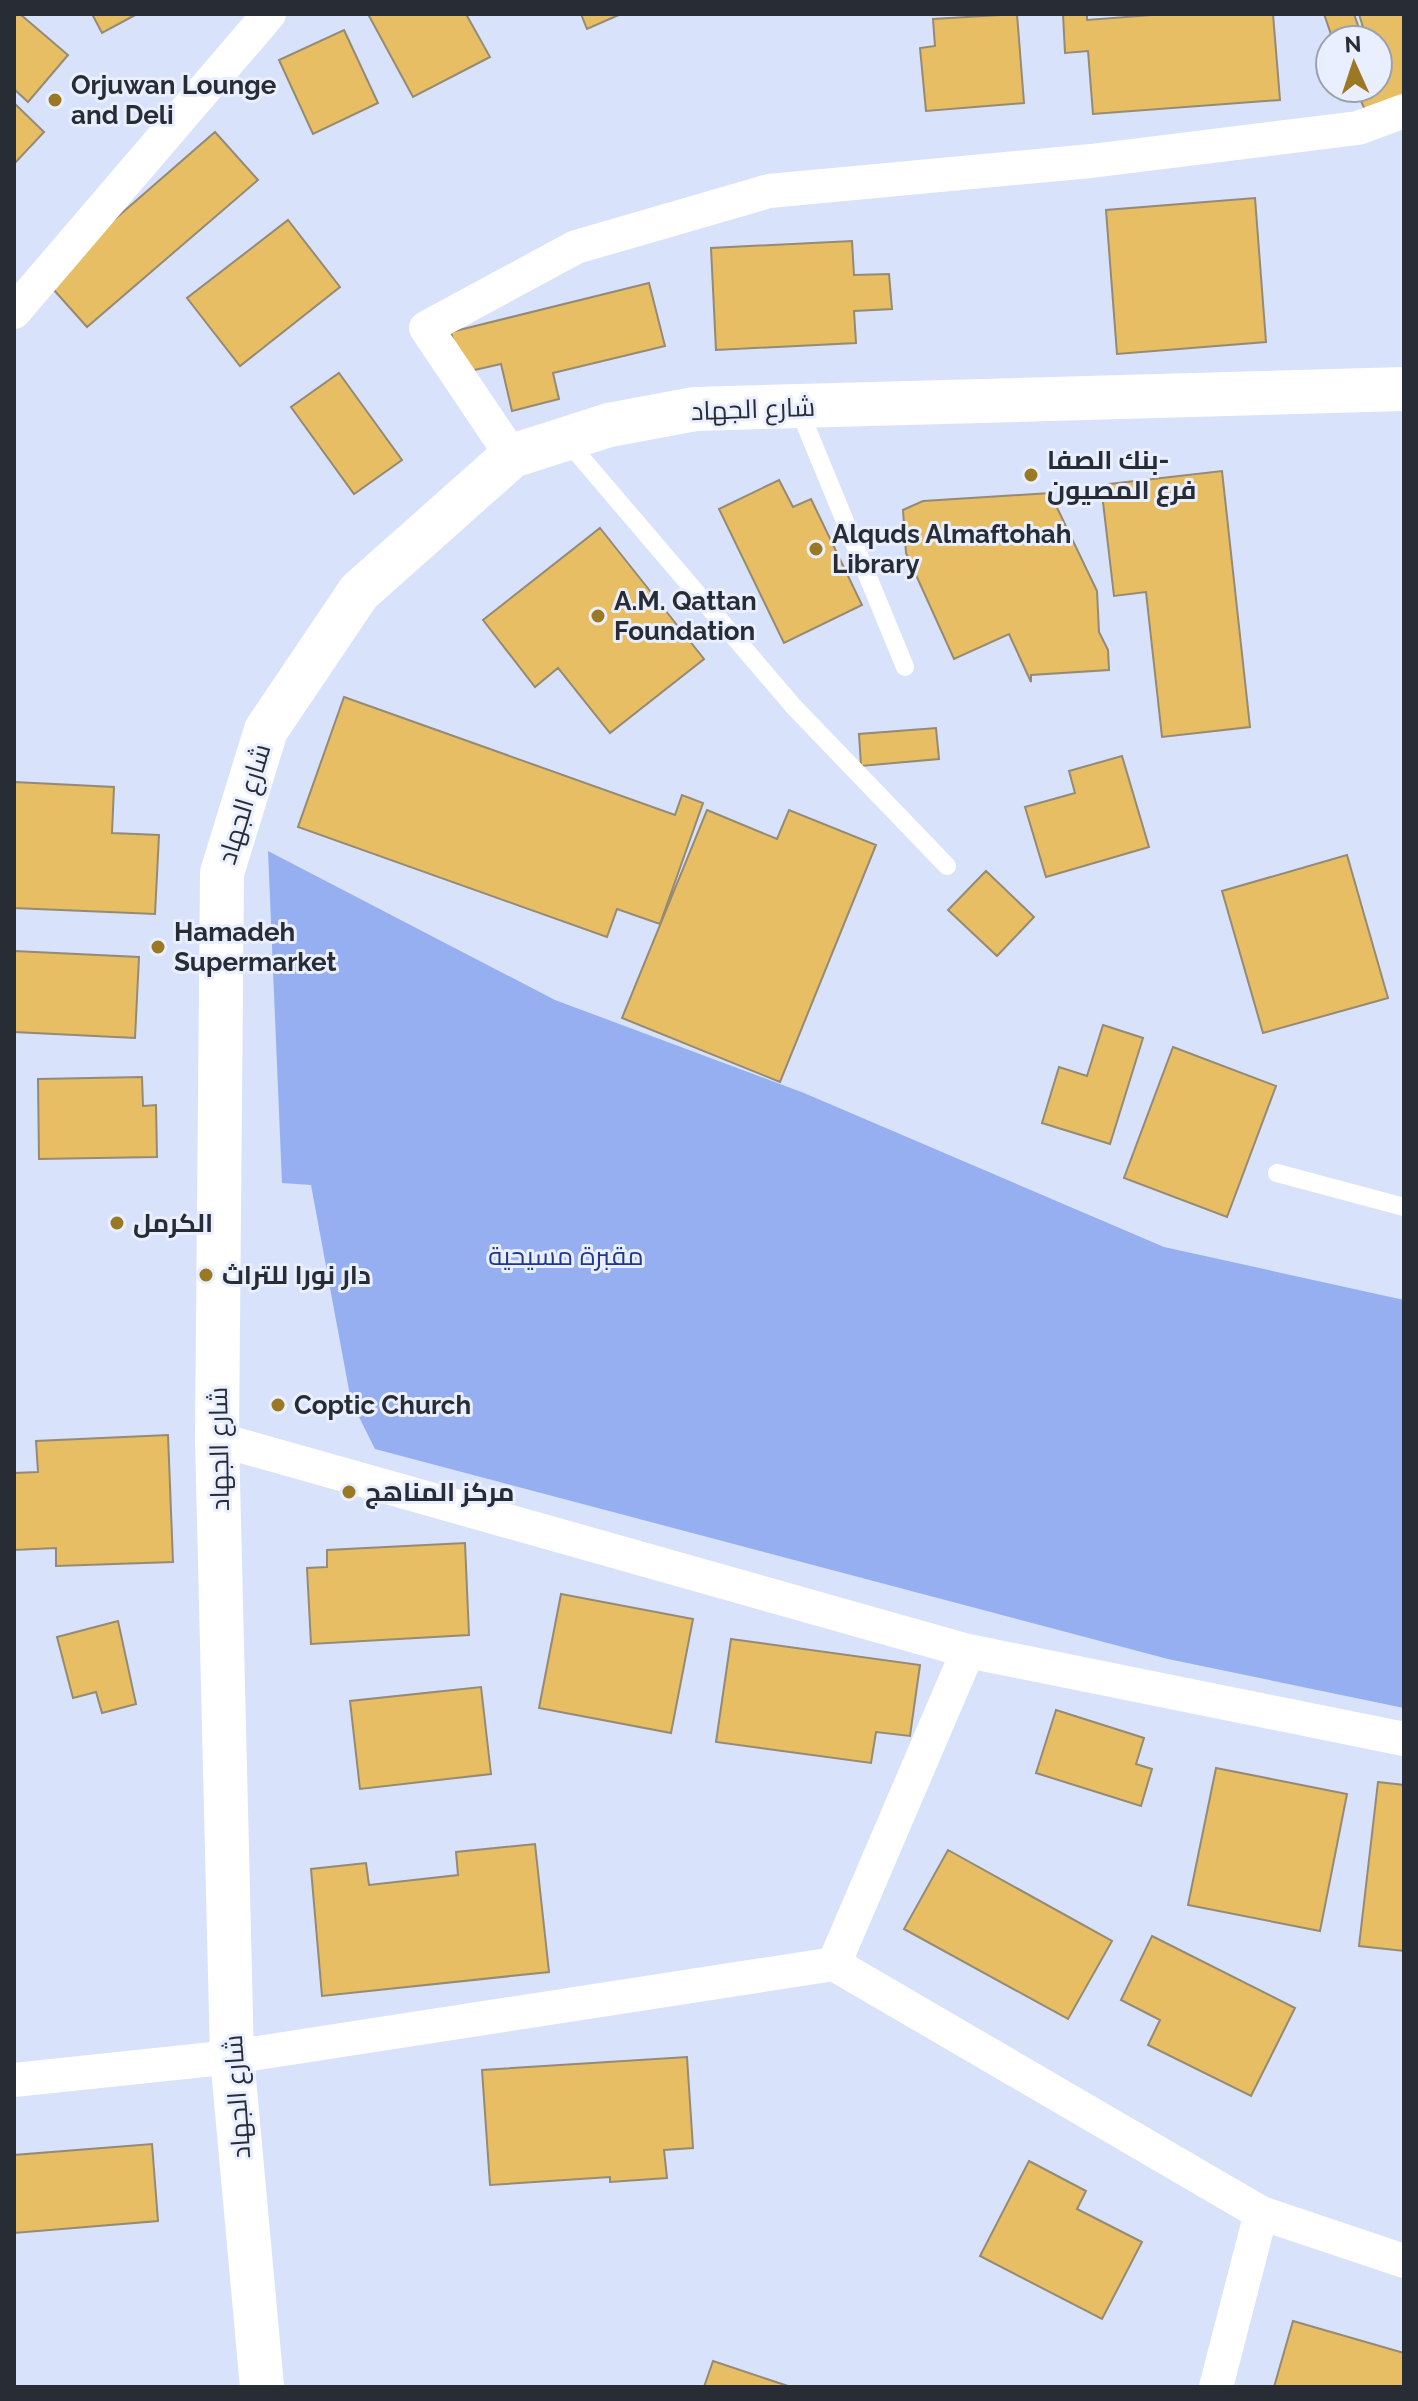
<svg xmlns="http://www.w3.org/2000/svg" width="1418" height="2401" font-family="Raleway,Cairo,sans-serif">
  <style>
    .green { fill: #95aff1 }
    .building { fill: #e7be64; stroke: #958a74; stroke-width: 2 }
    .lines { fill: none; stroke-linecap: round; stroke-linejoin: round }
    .lane { stroke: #fff; stroke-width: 18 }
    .street { stroke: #fff; stroke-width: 34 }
    .secondary { stroke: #fff; stroke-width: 44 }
    .poi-dot { fill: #9b7823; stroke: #e9effe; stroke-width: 3 }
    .labels { text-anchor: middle; stroke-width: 6; stroke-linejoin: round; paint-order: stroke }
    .poi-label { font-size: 26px; font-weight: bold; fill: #282c35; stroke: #e9effe; text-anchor: start }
    .street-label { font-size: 26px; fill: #282c35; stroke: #e9effe }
    .park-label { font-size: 26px; fill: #1f378f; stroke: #e9effe }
  </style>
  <rect width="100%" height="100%" fill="#d8e2fa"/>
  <path class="green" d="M268,851L555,1000L804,1093L1164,1247L1404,1300V1708L1168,1659L375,1449L351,1401L311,1185L282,1183Z"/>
  <path class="building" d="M14,14H20L68,55L28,102L14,89Z
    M92,14H137L102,33Z
    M368,14H466L490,57L413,97Z
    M581,14H621L587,29Z
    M1017,14L1024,103L926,111L920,48L935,46L933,19Z
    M1063,14H1087V20L1165,14H1273L1280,100L1093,114L1088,51L1065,53Z
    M1324,14H1354L1363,40H1333Z
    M1359,14H1404V97L1366,112L1355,88H1378V40H1367Z
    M344,30L378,103L313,134L279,60Z
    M14,103L44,132L14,164Z
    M215,132L258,180L87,327L45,280Z
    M1255,198L1266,342L1117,354L1106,210Z
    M288,220L340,287L240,366L187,298Z
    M852,241L854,275L889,274L892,309L854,311L856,343L716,350L711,248Z
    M649,283L665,346L553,373L559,399L512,411L501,364L461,373L451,332Z
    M339,373L402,460L354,494L291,407Z
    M1222,471L1250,727L1162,737L1146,592L1114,596L1101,485Z
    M779,480L793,507L811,499L862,605L784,643L719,509Z
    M1050,493L1097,591L1099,632L1108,650L1109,670L1031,675V682L1009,634L954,659L906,553L903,510L923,501Z
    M600,528L704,659L610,733L558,668L535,687L483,620Z
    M344,697L675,815L682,795L703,803L660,924L617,909L607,937L298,827Z
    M936,728L939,759L861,766L859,734Z
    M1122,756L1149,847L1046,877L1025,807L1075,793L1069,771Z
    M14,782L114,787L112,833L159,835L155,914L14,908Z
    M707,810L777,839L789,810L876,845L780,1082L622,1018Z
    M1347,855L1388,998L1263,1033L1222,891Z
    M986,871L1034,917L997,956L948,910Z
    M14,951L139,957L135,1038L14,1032Z
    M1103,1025L1143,1038L1110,1144L1042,1123L1059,1067L1087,1076Z
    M1173,1047L1276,1086L1227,1217L1124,1178Z
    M142,1077L143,1106L156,1105L157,1157L39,1159L38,1079Z
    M168,1435L173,1562L56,1566V1548L14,1550V1473L38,1472L36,1441Z
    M465,1543L469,1635L311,1644L307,1568L327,1567V1550Z
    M561,1594L693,1619L671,1733L539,1708Z
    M118,1621L136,1704L102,1713L96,1692L73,1698L57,1637Z
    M731,1639L920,1665L910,1736L876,1732L871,1763L716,1742Z
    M481,1687L491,1774L360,1789L350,1701Z
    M1056,1710L1144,1738L1136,1764L1152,1769L1141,1806L1036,1773Z
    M1216,1768L1347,1794L1320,1931L1188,1905Z
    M1378,1782L1404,1785V1951L1359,1946Z
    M535,1844L549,1972L322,1996L311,1869L366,1863L369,1885L458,1875L456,1852Z
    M948,1850L1112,1941L1068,2019L904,1929Z
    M1152,1936L1295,2008L1251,2096L1148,2045L1160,2020L1121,2000Z
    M687,2057L693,2148L664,2150L667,2178L610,2182V2177L490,2185L482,2070Z
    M152,2144L158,2221L14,2233V2155Z
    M1029,2161L1086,2191L1077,2209L1142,2242L1102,2319L980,2256Z
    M1293,2321L1404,2353V2387H1274Z
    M713,2361L791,2387H704Z"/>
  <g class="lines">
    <path class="lane" d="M798,407L905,667
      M567,441L794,707L947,866
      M1277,1173L1404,1207"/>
    <path class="street" d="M14,312L269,14
      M512,456L426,328L576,247L769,191L1091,161L1358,128L1404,111
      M217,1439L968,1651L834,1964
      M968,1651L1404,1739
      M14,2080L232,2057L834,1964L1261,2213L1216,2387
      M1261,2213L1404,2261"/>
    <path class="secondary" d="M262,2387L232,2057L217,1439L222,873L266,730L359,592L512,456L609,425L695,409L1404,389"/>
  </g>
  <g class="poi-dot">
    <circle cx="55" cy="100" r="8"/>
    <circle cx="1031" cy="475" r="8"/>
    <circle cx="816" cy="549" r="8"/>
    <circle cx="598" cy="616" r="8"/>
    <circle cx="158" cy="947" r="8"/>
    <circle cx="117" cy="1223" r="8"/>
    <circle cx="206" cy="1275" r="8"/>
    <circle cx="278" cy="1405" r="8"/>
    <circle cx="349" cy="1492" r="8"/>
  </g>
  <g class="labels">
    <g class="poi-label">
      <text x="71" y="94">Orjuwan Lounge<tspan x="71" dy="30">and Deli</tspan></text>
      <text x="1047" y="469">بنك الصفا-<tspan x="1047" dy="30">فرع المصيون</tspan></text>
      <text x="832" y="543">Alquds Almaftohah<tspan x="832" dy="30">Library</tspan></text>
      <text x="614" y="610">A.M. Qattan<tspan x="614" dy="30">Foundation</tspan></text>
      <text x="174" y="941">Hamadeh<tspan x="174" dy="30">Supermarket</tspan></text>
      <text x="133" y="1232">الكرمل</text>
      <text x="222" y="1284">دار نورا للتراث</text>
      <text x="294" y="1414">Coptic Church</text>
      <text x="365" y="1501">مركز المناهج</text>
    </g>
    <g class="street-label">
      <text transform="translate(753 409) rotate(-2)" y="9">شارع الجهاد</text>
      <text transform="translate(244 804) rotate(-73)" y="9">شارع الجهاد</text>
      <text transform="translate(219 1449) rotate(-91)" y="9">شارع الجهاد</text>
      <text transform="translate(237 2097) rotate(-94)" y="9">شارع الجهاد</text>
    </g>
    <g class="park-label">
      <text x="566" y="1265">مقبرة مسيحية</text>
    </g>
  </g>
  <rect width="1418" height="2401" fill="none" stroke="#282c35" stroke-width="32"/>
  <g transform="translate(1354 64) rotate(357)"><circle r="38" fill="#e9effe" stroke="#9ca1ae" stroke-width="2"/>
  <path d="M0-6L14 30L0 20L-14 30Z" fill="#9b7823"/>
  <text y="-12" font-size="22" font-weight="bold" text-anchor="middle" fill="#282c35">N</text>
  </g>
</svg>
